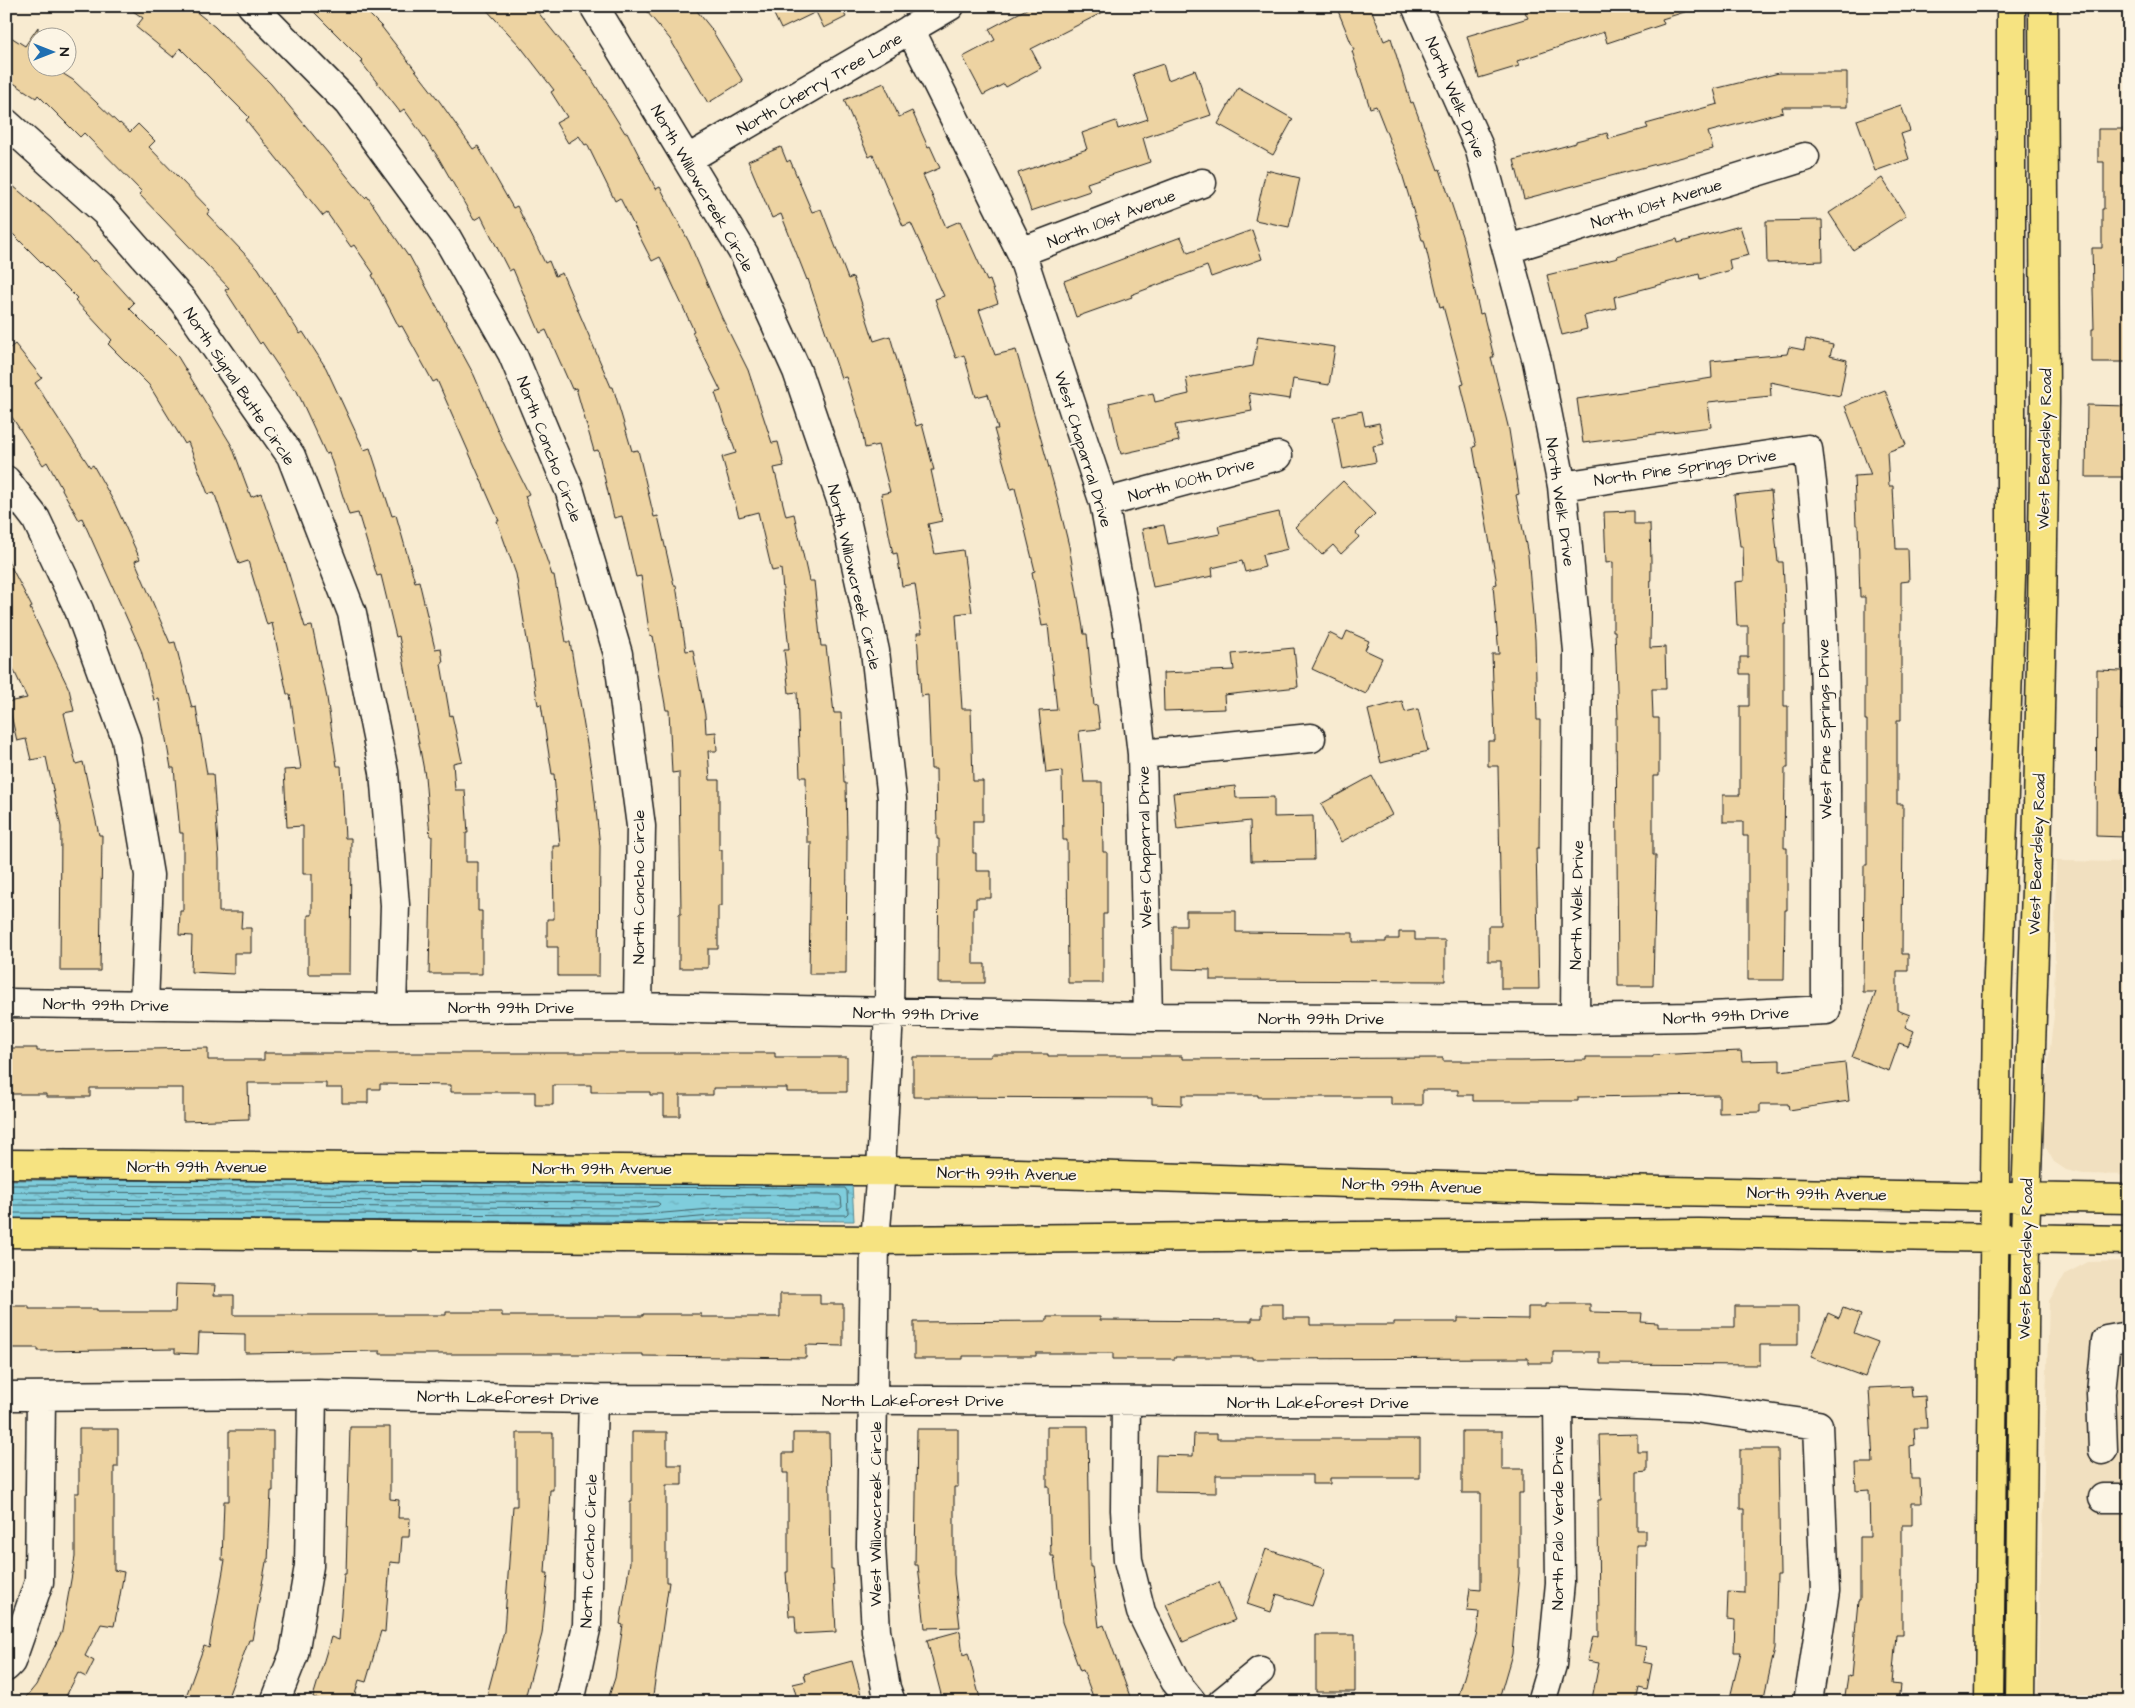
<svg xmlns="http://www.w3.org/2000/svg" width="2135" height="1708" font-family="'Architects Daughter',sans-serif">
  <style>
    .built { fill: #f1e0c0 }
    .water { fill: url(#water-ripples); stroke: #57868f }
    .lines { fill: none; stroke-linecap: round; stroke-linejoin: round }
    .shore { stroke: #446369; stroke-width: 1 }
    .building { fill: #edd3a2; stroke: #1c1c1c }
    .minor-casing { stroke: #1c1c1c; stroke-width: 31 }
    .major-casing { stroke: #1c1c1c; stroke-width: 31 }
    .minor { stroke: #fcf5e5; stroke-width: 28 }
    .major { stroke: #f6e381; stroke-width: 28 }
    .labels { text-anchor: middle; stroke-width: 4; stroke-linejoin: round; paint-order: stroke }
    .street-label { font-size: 16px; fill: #1c1c1c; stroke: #fcf5e5 }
  </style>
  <defs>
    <pattern id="water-ripples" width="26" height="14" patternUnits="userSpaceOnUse" patternTransform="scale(1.25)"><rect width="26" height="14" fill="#7fcddc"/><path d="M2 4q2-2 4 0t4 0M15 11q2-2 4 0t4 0" fill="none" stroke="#6dafbc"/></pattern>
  </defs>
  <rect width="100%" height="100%" fill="#f8ebd1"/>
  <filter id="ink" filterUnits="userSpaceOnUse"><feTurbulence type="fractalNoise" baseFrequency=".02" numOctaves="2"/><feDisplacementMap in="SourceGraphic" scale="10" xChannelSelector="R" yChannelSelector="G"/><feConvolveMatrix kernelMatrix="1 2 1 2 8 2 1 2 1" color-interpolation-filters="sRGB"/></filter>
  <g filter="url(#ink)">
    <path class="built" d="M2056,861L2129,862V1175L2083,1174L2066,1170L2054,1162L2045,1146L2042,1131V1112L2054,1015Z
      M2129,1261V1702H2037L2049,1301L2065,1274L2088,1262Z"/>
    <path class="water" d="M6,1180L852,1183L854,1221L723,1220L641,1227L6,1224Z"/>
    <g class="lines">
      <path class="shore" d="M6,1185L845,1188L847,1191L848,1213L846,1215H723L641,1222L75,1219
        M6,1192L839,1195L841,1197L842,1207L839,1209L722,1208L641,1215L6,1213
        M6,1199L657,1202L660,1204L658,1206L641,1208L6,1205"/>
    </g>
    <path class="building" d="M126,6H189L215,27L271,84L365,198L367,196L408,256L409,255L474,375L502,440L529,494L525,496L552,575H554L566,642H570L592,774L600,846L599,976H558V947H547V919H554L553,846H560L554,774H552L541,704L538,705L516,574L497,521H499L437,380L433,382L402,326L399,327L372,275L374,274L354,245L351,247L327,213L323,216L246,120L249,117L180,48L173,57L136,27L143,18Z
      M308,6H361L381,26L440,102L473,149L478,146L513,208L517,206L545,263L549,261L555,276L562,273L611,387H613L632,451L638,450L654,517L658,516L674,585H676L686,651L693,650L705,715L706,733L716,732L717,751H708L710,780H719V850H722V906H718V949H708V968H679V914H681L679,772L672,773L669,710H666L653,636L650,637L641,576L636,577L622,516L614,518L598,450L594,451L576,388L572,389L546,330L540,333L513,269L509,271L481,216L474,220L438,157L404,109L400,112L361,62L363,61Z
      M483,6H533L585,71L586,70L625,133L627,132L656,189L660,187L689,242L722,318L748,370L772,443L778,442L784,466L774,468L786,516L794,514L809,581H814L821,646H826L834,713H841L844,783H846L847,841L846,974H809L811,842H807L806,777H800L797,692L789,693L784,650H789L781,569L772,571L758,512L739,517L722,457L736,453L715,393L721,391L692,332L694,331L660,257L652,261L620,198L615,201L587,144L585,145L579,136L568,143L556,123L567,117L551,92L554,90L520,46Z
      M642,6H693L710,27L743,81L708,103L670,39Z
      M770,6H840L846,17L824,28L816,12L781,29Z
      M1032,6H1115L1031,49L1041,68L1006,87L1004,84L983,95L963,57L995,40L989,29Z
      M1336,6H1370L1384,41L1391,38L1411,103L1413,102L1438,170L1440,169L1463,239L1480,314L1483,313L1494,357H1491L1509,430L1519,494L1516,495L1528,555L1535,640L1537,720H1540L1539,848H1536L1539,989H1501V961H1488V926H1501L1498,766H1488V741H1495L1492,654H1499L1493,585L1497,584L1473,447L1476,446L1461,385L1464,384L1443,306L1440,307L1424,240H1422L1400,167L1376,106L1370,108L1352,51L1354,50Z
      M1542,6H1690L1691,10L1662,19L1664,24L1607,43L1604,32L1517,61L1519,66L1479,78L1467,36L1528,18L1525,12Z
      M38,27V68H54L73,80L119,124L120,123L130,132L138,124L155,141L149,147L210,210L207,214L258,268L300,334L303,332L326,368L364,450L370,448L392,516L396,515L415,582L419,581L435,649L441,648L443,663L441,664L450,716L452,715L462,761L453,763L455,790H465L468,833H466V862H478V911H482V974H429L432,836H430L425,776L399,636L396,637L381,575L377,576L358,513L349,515L329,453L326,454L296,389L294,390L262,342L260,344L225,290L229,288L139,194L142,192L84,133L80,137L38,95L36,98L6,78V34L25,46Z
      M1163,64L1168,80L1195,70L1211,115L1143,138L1150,162L1087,183L1090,191L1031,211L1018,173L1087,149L1082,133L1116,121L1118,129L1148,119L1133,74Z
      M1779,73H1847V107H1782L1783,112L1708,132L1713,149L1524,199L1514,160L1576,143V141L1607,133L1609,139L1648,128L1646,124L1718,104L1714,89Z
      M884,83L899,117L912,111L928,147L930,146L940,168L923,175L946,227L960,221L987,281L990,280L998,303L979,310L995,355L1016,350L1055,489L1069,546L1084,634H1087L1094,706L1097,705L1100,729L1079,731L1084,782H1102L1103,852H1107V914H1103V983H1068L1067,840H1063L1062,771L1046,773L1039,711L1057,710L1048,625L1042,626L1032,572L1035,571L1015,488L1011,489L994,429H998L988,394L976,397L964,355L956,358L935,299L944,296L911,223L903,226L873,155L869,157L844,100Z
      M1238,88L1293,119L1273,155L1218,124Z
      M1901,105L1910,131L1901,134L1909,159L1875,171L1857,120Z
      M2098,129H2129V362H2092V329H2094L2092,248H2102V209H2104V162H2098Z
      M781,147L787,162L790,160L812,212L821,209L848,279L853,277L874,341L890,336L916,426L922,424L934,470H931L942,521L928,524L935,554L963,550L972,612L956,614L962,709H971L973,781H983V821H973V853H976V871H991V898H976V908H973V964H985V983H938L939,839H937L936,769H931L928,695L921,696L917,633H922L915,584L902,586L897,553L893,554L881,494L890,492L878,445L865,448L861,424L846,377L841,378L808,279L807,280L781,214L772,218L748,161Z
      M1266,170L1300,178L1289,227L1255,220Z
      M1882,178L1906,216L1853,250L1829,213Z
      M6,180L51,218L93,262L95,260L134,303L129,308L178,357L232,446L251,497L261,493L285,561L305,627L312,626L327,698L337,766H341L345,838H351L350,974H308V915H312V874H303V826L287,827L284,770L301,769L290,694H287L272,623L267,625L248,561L239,564L214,492L208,494L188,442L185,444L149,385L108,344L112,340L75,300L77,298L6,227Z
      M1822,220L1823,261L1767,263L1766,221Z
      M1740,226L1749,255L1729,260L1731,270L1700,279L1699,274L1614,297L1616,308L1584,316L1587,329L1562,335L1547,275L1618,258L1617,256L1677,239L1678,243Z
      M1252,230L1262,259L1211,277L1207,266L1131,295L1132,297L1076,317L1064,281L1181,237L1188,253Z
      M1258,336L1335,347L1329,385L1293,379L1290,399L1249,393L1252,411L1175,425L1179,441L1121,454L1109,403L1153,393L1155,402L1189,394L1186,378L1253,366Z
      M1806,339L1833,345L1830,356L1847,360L1840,396L1770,382L1771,396L1708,402L1711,427L1583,443L1577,399L1712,378L1711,361L1787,354L1789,347L1804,350Z
      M15,344L42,378L35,383L90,467L93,465L115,504L140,559L135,561L170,643L175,642L192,708L196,707L207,774H213L219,859V912H242L241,928H251V953H234V974L191,972L192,936L179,935L180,911H183V833H180L174,768H171L159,699L154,700L141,650L82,518L79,520L47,462L43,465L6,408V351Z
      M1885,390L1906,445L1887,452L1889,486H1893L1896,549H1908L1909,581L1901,582V720H1897V804H1903L1902,954H1908V971H1897V1010L1910,1015L1905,1027L1914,1031L1908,1046L1899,1043L1889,1071L1852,1057L1876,992H1863L1864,865H1867V720H1865V597H1860L1858,525H1856L1854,476L1871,475L1845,406Z
      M2087,405L2129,406V477H2086Z
      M1362,411L1365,426L1379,423L1384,444L1373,446L1376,462L1343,469L1333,417Z
      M1343,481L1375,514L1356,533L1359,537L1341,554L1333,545L1322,555L1295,527Z
      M1771,491L1778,562H1783L1786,624H1784V706H1788V768H1785L1784,848H1787V910H1785L1784,980H1748V836H1743V822H1723V795H1740V706H1749V674H1740V657H1748V626H1737L1735,582L1744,581L1743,546H1740L1734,495Z
      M1634,511V524H1650L1651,561L1650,648L1665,647L1666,689H1652L1653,718H1659V776H1653V855H1656L1653,986H1618L1616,718H1618L1615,631H1613V562L1606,563L1604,512Z
      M1279,512L1288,549L1262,555L1265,567L1245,572L1242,561L1212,568L1213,576L1153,587L1142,529L1164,525L1168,544L1220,534L1218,526Z
      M6,557L32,607L30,608L69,689L74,711L64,713L76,764L83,762L99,835H102L100,971H60L61,827L46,757L31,760L26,739L17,741L8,702L27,698L6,654Z
      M1347,631L1369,641L1365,650L1382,658L1366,694L1312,669L1329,633L1343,640Z
      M1294,648L1298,687L1224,695L1225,709L1164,711L1163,673L1234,670L1232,654Z
      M2097,670L2122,671L2121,710H2125L2121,796H2125L2124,837L2096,836Z
      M1402,701L1405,712L1418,709L1428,751L1381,763L1368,710Z
      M1372,776L1392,815L1341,842L1321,804Z
      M1235,786L1236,798L1274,797V817L1313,816L1314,860L1251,861L1250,821L1177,829L1173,793Z
      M1186,911H1236V932L1353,933V942H1386V939H1399V932H1415V940H1445V981L1210,980V970L1173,969V926H1186Z
      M6,1048H37V1051L208,1048V1060H264V1053H775V1057H847V1092H787V1088H713V1095H680V1116H664V1095H650V1092H591V1085H553V1105H535V1092H451V1085L380,1084V1089H368V1103H342V1088H326V1083H248L249,1119L183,1121V1088H90V1097H46V1094H6Z
      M1741,1051L1742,1061L1780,1060V1071L1845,1063L1849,1101L1789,1110L1788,1104H1760V1112L1719,1113V1095L1578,1097V1101H1473V1095H1458V1090H1422V1105H1391V1097H1258V1095H1182V1105L1152,1104V1098L913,1097V1057H991V1054H1048V1056H1182V1059L1443,1058V1061H1519L1586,1060V1057H1653V1055Z
      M176,1284L215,1285L214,1295H234V1315H446V1312H502V1316H643V1314H701V1317H780V1294H820V1304H843V1346L806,1345V1358L643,1356V1354H380V1351L245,1353V1334L199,1333L198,1354L175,1353V1349L38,1351V1348H6V1306H29V1309H97V1312H175Z
      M1262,1304H1283V1318H1310V1325H1394V1322H1458V1318L1528,1319V1307H1545V1304H1590V1312L1642,1313L1641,1322L1658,1323V1327H1735V1306H1798V1345H1760V1365L1600,1364V1352H1553V1363H1528V1358L1252,1359V1357H1175V1359H1113V1353H1036V1356H963V1359H914V1322L1047,1321V1317H1100V1320L1252,1321V1318H1262Z
      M1843,1308L1861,1315L1854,1333L1878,1342L1865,1377L1811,1357L1828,1313L1839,1318Z
      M1911,1386L1912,1397L1925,1396L1927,1428H1914L1915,1445L1910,1446L1911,1479H1920L1921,1503H1912V1525H1902V1635H1896L1892,1684L1900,1685L1898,1702H1844L1848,1676L1851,1677L1858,1601H1860V1537H1870L1869,1490L1856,1491L1855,1463H1873L1869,1388Z
      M1047,1426H1088L1090,1567H1092L1099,1627L1104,1625L1132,1702H1095L1083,1670L1080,1671L1062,1622L1054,1556H1051L1049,1487H1047Z
      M350,1427H390V1499L399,1500L398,1518H410L409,1537H402L400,1563L390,1562L385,1632L381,1631L366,1682L359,1680L353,1702H328L313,1697L331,1637L339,1640L344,1574H346Z
      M79,1429H118V1467H114V1570L124,1572L119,1601L114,1626L101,1624L85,1656L94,1661L86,1677L78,1673L63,1702H22L36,1685L62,1631L75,1557V1493H79Z
      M917,1429H958V1487H954V1574L960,1627L925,1628L918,1565H915Z
      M229,1431H273V1491H271L268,1562H266L252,1640H249L226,1702H184L204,1646L209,1648L225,1560H222L224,1501H229Z
      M1462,1431H1502V1469H1523V1493H1519V1573L1512,1654L1498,1702H1457L1477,1632L1479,1612L1467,1611L1470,1588L1481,1589V1493H1462Z
      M632,1432H667V1465H682V1485H666V1582H669L652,1702H607L615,1678L623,1625L620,1624L630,1562V1502H632Z
      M517,1433H553V1490H550L545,1573H548L542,1634L524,1702H497L486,1699L504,1631L513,1506H517Z
      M793,1433H829L831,1570H833L836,1632L796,1634L795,1616H789L786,1572H788V1473H783V1453H793Z
      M1194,1434H1217V1439H1420V1478H1330V1484H1312V1475H1216V1493L1155,1492L1156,1455L1193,1456Z
      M1637,1434V1451H1647V1471L1637,1472V1530H1645V1545H1636L1635,1645L1646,1647L1643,1662L1652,1664L1647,1690L1639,1688L1636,1702H1603L1592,1699L1599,1663L1587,1661L1593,1636L1599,1637L1598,1500H1601L1599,1435Z
      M1740,1449H1778L1780,1575H1777L1775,1648L1763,1702H1729L1741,1652H1734L1735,1620L1727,1619L1728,1592L1744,1593V1509H1740Z
      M1266,1549L1325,1569L1312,1606L1277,1594L1271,1612L1247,1604Z
      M1219,1582L1235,1620L1183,1642L1166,1604Z
      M960,1631L963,1655L968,1653L981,1702H943L927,1640Z
      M1316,1635H1355V1692H1316Z
      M852,1661L863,1702H798L793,1684L806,1681L804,1674Z"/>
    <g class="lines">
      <defs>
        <path id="minor" d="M252,6L348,103L447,238L512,353L570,492L618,654L641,826L638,1007
          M594,6L744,254L797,371L843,506L875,651L892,799L889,1013L881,1170L875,1240L871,1546L876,1631L886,1688L891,1702
          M1416,6L1479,147L1537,361L1562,486L1578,651L1575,1019
          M910,29L1021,252L1104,503L1127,625L1142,754L1148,1017
          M6,123L105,212L183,301L291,456L352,613L384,772L395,905L392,1008
          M688,159L950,6
          M1508,249L1805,157
          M1021,252L1202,183
          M6,480L36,519L79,610L126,739L149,875L144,1005
          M1104,503L1278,456
          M1142,754L1311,738
          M6,1003L392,1008L638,1007L1148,1017L1575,1019L1693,1017L1826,1010C1825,823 1832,635 1808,449L1562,486
          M6,1396L312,1394L593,1399L1558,1402L1688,1407L1818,1425L1825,1591L1808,1702
          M1126,1402L1125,1510L1128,1560L1141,1612L1175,1681L1192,1702
          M2103,1450L2101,1393L2106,1340L2129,1336
          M2103,1498H2129
          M6,1667L11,1662L39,1582L41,1396
          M275,1702L294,1654L309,1566L312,1394
          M570,1702L587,1625L593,1399
          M1222,1702L1260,1671
          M1541,1702L1552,1665L1560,1583L1558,1402"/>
        <path id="major" d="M6,1164L984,1172L1548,1189L2129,1199
          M6,1233L875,1240L1699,1233L2129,1240
          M1989,1702L1997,1006L2011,577V6
          M2020,1702L2025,1238L2037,857L2042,611L2045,401L2043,6"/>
      </defs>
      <use href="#minor" class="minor-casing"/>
      <use href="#major" class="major-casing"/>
      <use href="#minor" class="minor"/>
      <use href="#major" class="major"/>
    </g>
  </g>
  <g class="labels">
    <g class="street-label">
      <text transform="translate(819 83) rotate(-30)" y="6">North Cherry Tree Lane</text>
      <text transform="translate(1456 97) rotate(67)" y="6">North Welk Drive</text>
      <text transform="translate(703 188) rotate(60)" y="6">North Willowcreek Circle</text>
      <text transform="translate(1656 203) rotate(-17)" y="6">North 101st Avenue</text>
      <text transform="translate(1111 218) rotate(-21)" y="6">North 101st Avenue</text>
      <text transform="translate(240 386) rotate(56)" y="6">North Signal Butte Circle</text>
      <text transform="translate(550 449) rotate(69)" y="6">North Concho Circle</text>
      <text transform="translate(1084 449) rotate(73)" y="6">West Chaparral Drive</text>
      <text transform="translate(2044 449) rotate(-89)" y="6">West Beardsley Road</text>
      <text transform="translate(1685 467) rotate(-8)" y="6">North Pine Springs Drive</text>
      <text transform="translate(1191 479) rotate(-15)" y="6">North 100th Drive</text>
      <text transform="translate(1561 502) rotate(82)" y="6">North Welk Drive</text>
      <text transform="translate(855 577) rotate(77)" y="6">North Willowcreek Circle</text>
      <text transform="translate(1824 729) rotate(-91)" y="6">West Pine Springs Drive</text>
      <text transform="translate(1144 847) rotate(-91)" y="6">West Chaparral Drive</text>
      <text transform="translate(2036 854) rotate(-88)" y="6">West Beardsley Road</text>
      <text transform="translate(638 887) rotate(-90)" y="6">North Concho Circle</text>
      <text transform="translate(1576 905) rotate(-89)" y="6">North Welk Drive</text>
      <text transform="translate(106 1004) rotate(1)" y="6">North 99th Drive</text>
      <text x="511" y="1013">North 99th Drive</text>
      <text transform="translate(916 1013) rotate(1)" y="6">North 99th Drive</text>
      <text transform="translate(1726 1015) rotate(-3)" y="6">North 99th Drive</text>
      <text x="1321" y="1024">North 99th Drive</text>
      <text x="197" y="1172">North 99th Avenue</text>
      <text x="602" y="1174">North 99th Avenue</text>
      <text transform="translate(1007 1173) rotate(1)" y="6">North 99th Avenue</text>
      <text transform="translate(1412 1185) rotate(2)" y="6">North 99th Avenue</text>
      <text transform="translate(1817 1193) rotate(1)" y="6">North 99th Avenue</text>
      <text transform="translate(2025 1259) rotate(-89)" y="6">West Beardsley Road</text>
      <text transform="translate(508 1397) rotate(1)" y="6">North Lakeforest Drive</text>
      <text x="913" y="1406">North Lakeforest Drive</text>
      <text x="1318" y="1408">North Lakeforest Drive</text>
      <text transform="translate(875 1514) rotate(-90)" y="6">West Willowcreek Circle</text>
      <text transform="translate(1557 1523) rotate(-90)" y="6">North Palo Verde Drive</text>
      <text transform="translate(588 1551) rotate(-88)" y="6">North Concho Circle</text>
    </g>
  </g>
  <rect width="2135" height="1708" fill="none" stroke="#fcf5e5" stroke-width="25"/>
  <rect x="12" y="12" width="2110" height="1683" fill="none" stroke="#1c1c1c" stroke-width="2" filter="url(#ink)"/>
  <g transform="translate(52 52) rotate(90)"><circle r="24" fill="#fcf5e5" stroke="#a29e95"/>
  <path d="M0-4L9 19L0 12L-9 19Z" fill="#1f6fb2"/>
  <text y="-8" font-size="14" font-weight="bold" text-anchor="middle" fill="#1c1c1c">N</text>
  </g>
</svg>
